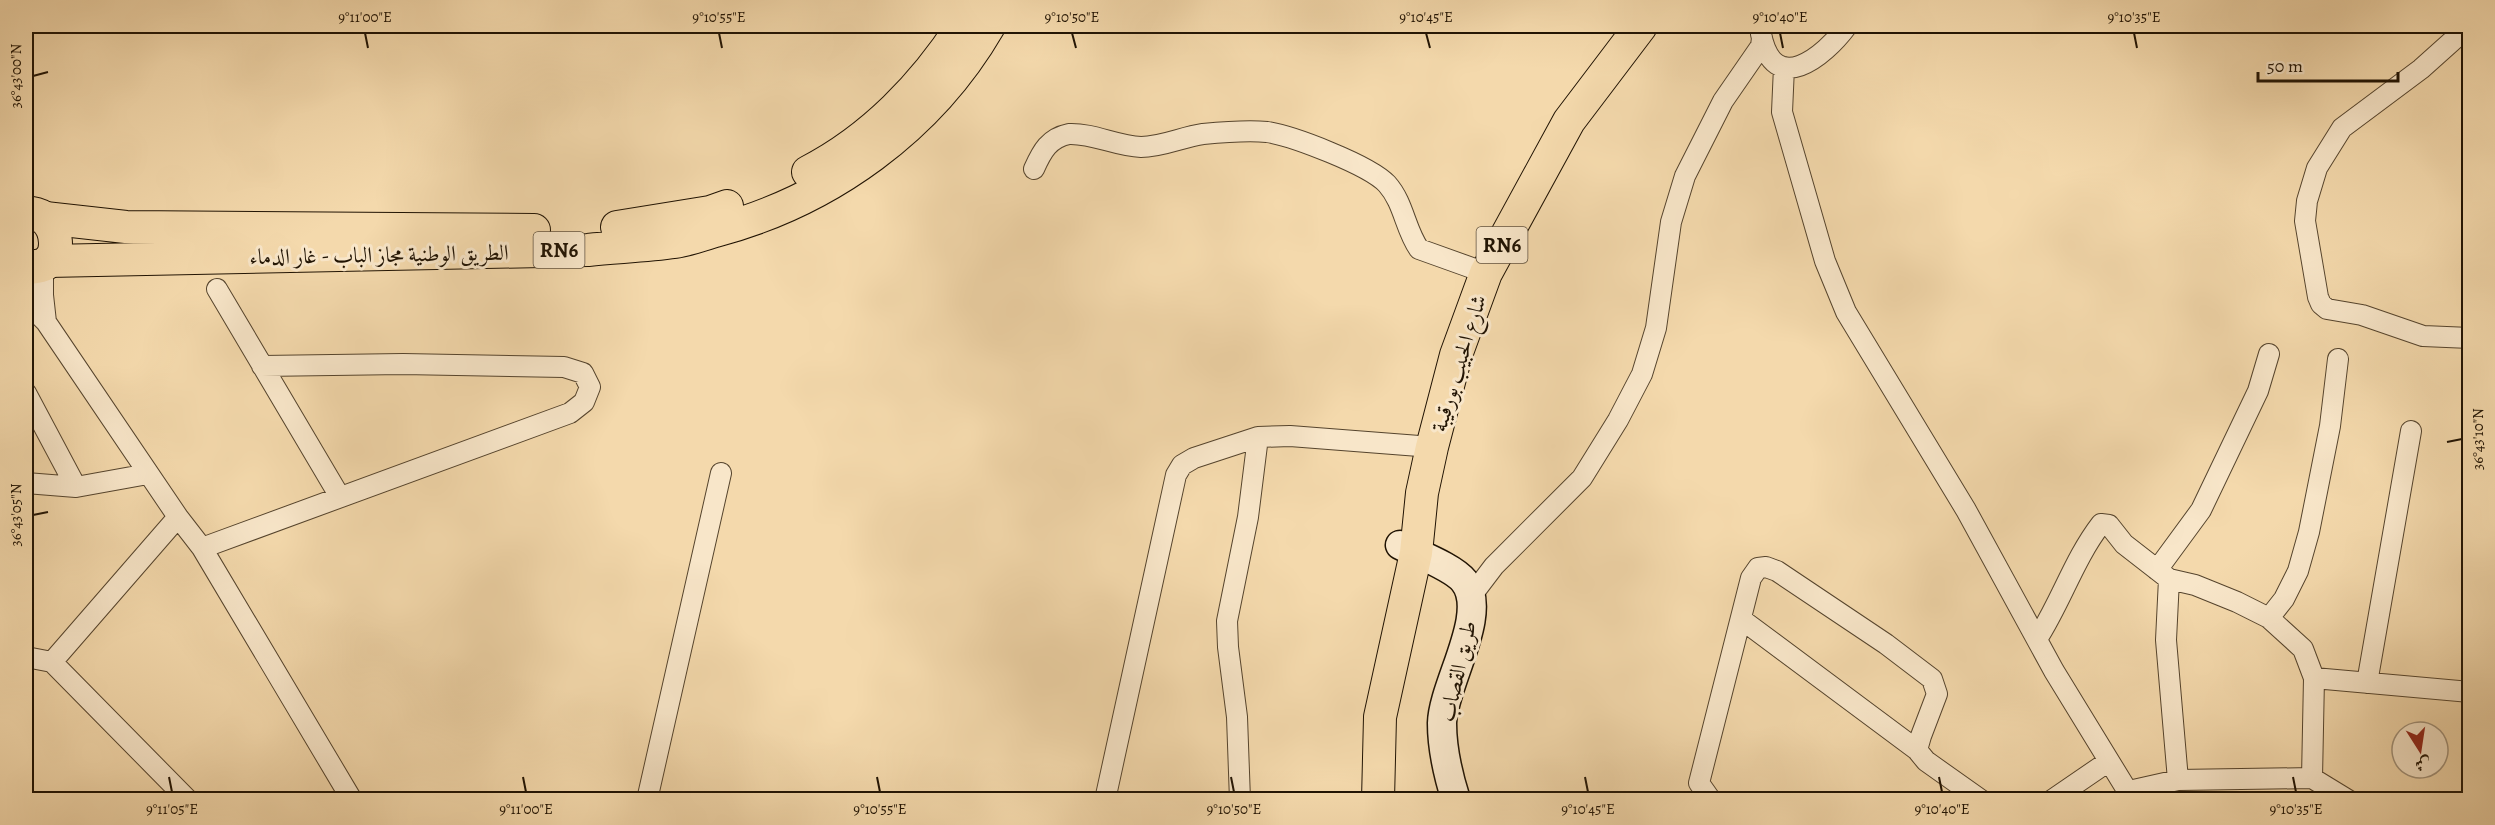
<svg xmlns="http://www.w3.org/2000/svg" width="2495" height="825" font-family="Alegreya,Amiri,serif">
  <style>
    .lines { fill: none; stroke-linecap: round; stroke-linejoin: round }
    .street-casing { stroke: #55442d; stroke-width: 22 }
    .secondary-casing { stroke: #201303; stroke-width: 31 }
    .primary-casing { stroke: #201303; stroke-width: 34 }
    .highway-casing { stroke: #201303; stroke-width: 35 }
    .street { stroke: #f8e6c9; stroke-width: 20 }
    .secondary { stroke: #f8e6c9; stroke-width: 28 }
    .primary { stroke: #f4d9ac; stroke-width: 32 }
    .highway { stroke: #f4d9ac; stroke-width: 33 }
    .ticks { fill: none; stroke: #201303; stroke-width: 2 }
    .labels { text-anchor: middle; stroke-width: 6; stroke-linejoin: round; paint-order: stroke }
    .shield { fill: #f8e6c9; stroke: #61523e; stroke-width: 1.5 }
    .shield-label { font-size: 21px; font-weight: bold; fill: #201303 }
    .street-label { font-size: 22px; fill: #201303; stroke: #f8e6c9 }
    .neatline { fill: none; stroke: #201303; stroke-width: 2 }
    .ticks-label { font-size: 15px; text-anchor: middle; fill: #201303 }
  </style>
  <rect width="100%" height="100%" fill="#f4d9ac"/>
  <filter id="stains"><feTurbulence type="fractalNoise" baseFrequency=".00333" numOctaves="4"/><feColorMatrix values="0 0 0 0 .2 0 0 0 0 .09 0 0 0 0 .02 0 0 0 .5 -.17"/></filter>
  <radialGradient id="worn" r=".72"><stop offset=".6" stop-color="#630" stop-opacity="0"/><stop offset="1" stop-color="#630" stop-opacity=".3"/></radialGradient>
  <g class="lines">
    <defs>
      <path id="street" d="M2469,26L2421,69L2342,128L2317,168L2307,201L2305,221L2318,297L2321,304L2327,309L2362,315L2423,336L2470,338
        M1761,34C1774,98 1824,57 1847,26
        M1784,67L1782,112L1825,261L1846,312L1966,510L2054,671L2133,800
        M1034,169C1042,151 1049,138 1069,134C1093,133 1116,146 1141,147C1162,147 1182,137 1203,134C1224,132 1246,130 1267,132C1293,136 1369,165 1387,184C1404,203 1405,229 1419,249L1486,273
        M43,265V295L46,322
        M217,289L340,497
        M26,302L46,322L178,517L202,548L352,800
        M26,393L76,487
        M26,483L76,487L148,474
        M202,548L570,413L584,402L590,387L583,373L564,367L403,364L262,366
        M2157,570L2201,510L2258,391L2269,354
        M2169,579L2166,640L2178,780
        M1472,595L1494,566L1582,478L1618,420L1642,374L1656,328L1671,222L1685,176L1723,101L1761,46L1762,38
        M2269,618L2284,599L2298,571L2309,532L2330,426L2338,359
        M1741,619L1917,750
        M2037,639C2061,602 2074,559 2101,524L2109,525L2124,544L2169,579L2195,585L2237,602L2269,618L2303,649L2314,678L2312,778
        M26,657L52,662L188,800
        M52,662L178,517
        M2314,678L2470,692
        M2367,683L2411,431
        M2129,791L2178,780L2312,778L2348,800
        M647,800L721,473
        M1105,800L1176,475L1182,465L1194,458L1258,437L1290,436L1432,447
        M1240,800L1237,717L1228,647L1227,621L1248,517L1258,437
        M1711,800L1699,783L1751,578L1758,568L1766,567L1777,571L1886,644L1932,679L1937,694L1921,736L1917,750L1926,761L1981,800
        M2052,800L2109,761"/>
      <path id="secondary" d="M1400,545C1417,554 1453,567 1464,581C1490,613 1443,684 1442,723C1442,749 1448,775 1456,800"/>
      <path id="primary" d="M808,172C872,139 924,85 962,26
        M45,218L126,227L534,230
        M617,227L710,212L727,206
        M48,261L588,250C617,247 646,246 675,242C688,240 702,235 715,231C829,201 930,128 989,26
        M1378,800L1380,717L1416,553L1422,493L1432,447L1456,355L1486,273L1569,121L1641,26"/>
      <path id="highway" d="M26,213C32,213 38,214 44,218C57,228 61,255 45,264C39,267 31,267 26,268"/>
    </defs>
    <use href="#street" class="street-casing"/>
    <use href="#secondary" class="secondary-casing"/>
    <use href="#primary" class="primary-casing"/>
    <use href="#highway" class="highway-casing"/>
    <use href="#street" class="street"/>
    <use href="#secondary" class="secondary"/>
    <use href="#primary" class="primary"/>
    <use href="#highway" class="highway"/>
  </g>
  <path class="ticks" d="M365,33L368,48M719,33L722,48M1072,33L1076,48M1426,33L1430,48M1780,33L1783,48M2134,33L2137,48M33,76L48,72M2447,442L2462,439M33,515L48,512M169,777L172,792M523,777L526,792M877,777L880,792M1231,777L1234,792M1585,777L1588,792M1939,777L1942,792M2293,777L2296,792"/>
  <g class="labels">
    <g class="shield">
      <rect x="1476.5" y="227" width="51" height="36" rx="4.5"/>
      <rect x="533.5" y="232" width="51" height="36" rx="4.5"/>
    </g>
    <g class="shield-label">
      <text x="1502" y="252">RN6</text>
      <text x="559" y="257">RN6</text>
    </g>
    <g class="street-label">
      <text transform="translate(379 254) rotate(-1)" y="8">الطريق الوطنية مجاز الباب - غار الدماء</text>
      <text transform="translate(1458 363) rotate(-73)" y="8">شارع الحبيب بورقيبة</text>
      <text transform="translate(1457 671) rotate(-77)" y="8">طريق القصاب</text>
    </g>
  </g>
  <rect width="2495" height="825" fill="none" stroke="#f4d9ac" stroke-width="66"/>
  <g transform="translate(2420 750) rotate(168)"><circle r="28" fill="#f8e6c9" stroke="#a2927a" stroke-width="1.5"/>
  <path d="M0-4.5L10 22L0 15L-10 22Z" fill="#8f2418"/>
  <text y="-9" font-size="16" font-weight="bold" text-anchor="middle" fill="#201303">ش</text>
  </g>
  <path d="M2258 72v9h140v-9" fill="none" stroke="#201303" stroke-width="3"/>
  <text x="2267" y="72" font-size="18" fill="#201303" stroke="#f8e6c9" stroke-width="4.5" paint-order="stroke">50 m</text>
  <rect x="33" y="33" width="2429" height="759" class="neatline"/>
  <g class="ticks-label">
    <text x="365" y="22">9°11'00"E</text>
    <text x="719" y="22">9°10'55"E</text>
    <text x="1072" y="22">9°10'50"E</text>
    <text x="1426" y="22">9°10'45"E</text>
    <text x="1780" y="22">9°10'40"E</text>
    <text x="2134" y="22">9°10'35"E</text>
    <text transform="translate(16 76) rotate(-90)" y="5">36°43'00"N</text>
    <text transform="translate(2478 439) rotate(-90)" y="5">36°43'10"N</text>
    <text transform="translate(16 515) rotate(-90)" y="5">36°43'05"N</text>
    <text x="172" y="814">9°11'05"E</text>
    <text x="526" y="814">9°11'00"E</text>
    <text x="880" y="814">9°10'55"E</text>
    <text x="1234" y="814">9°10'50"E</text>
    <text x="1588" y="814">9°10'45"E</text>
    <text x="1942" y="814">9°10'40"E</text>
    <text x="2296" y="814">9°10'35"E</text>
  </g>
  <rect width="100%" height="100%" filter="url(#stains)"/>
  <rect width="100%" height="100%" fill="url(#worn)"/>
</svg>
